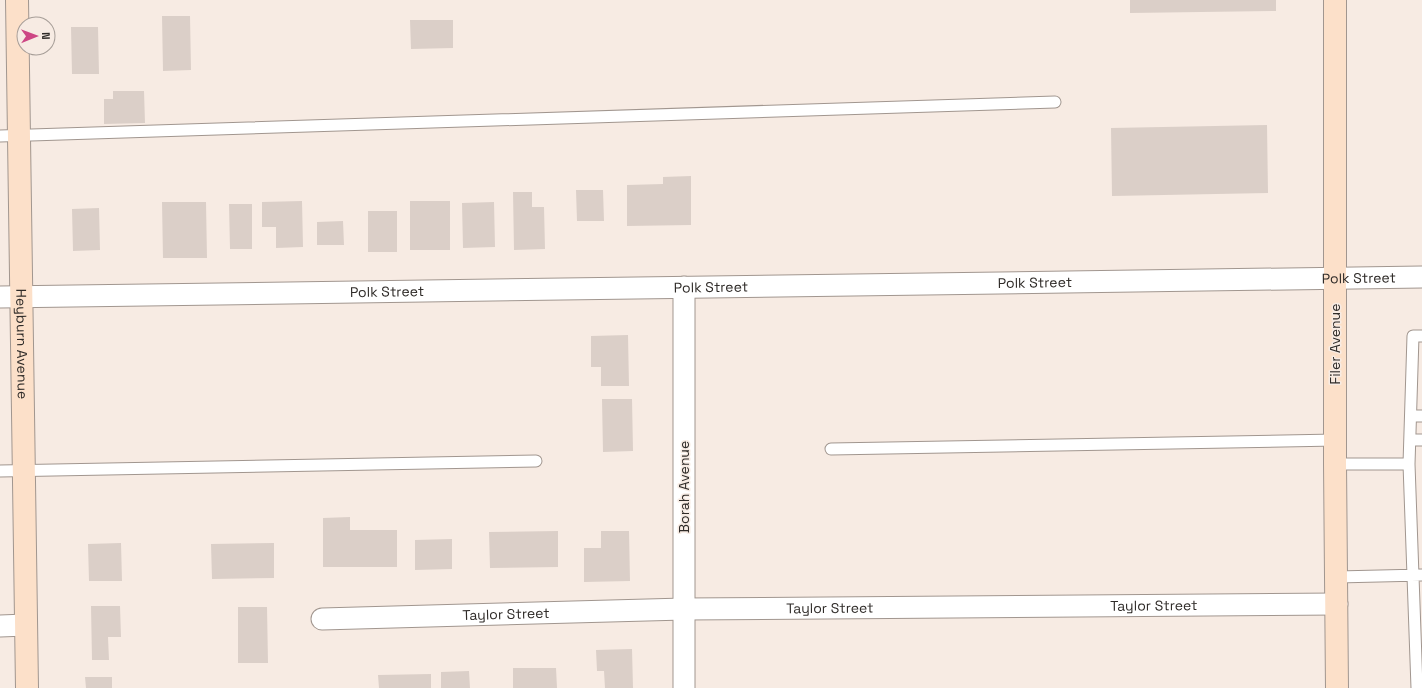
<svg xmlns="http://www.w3.org/2000/svg" width="1422" height="688" font-family="'Space Grotesk',sans-serif">
  <style>
    .building { fill: #dbcfc8 }
    .lines { fill: none; stroke-linecap: round; stroke-linejoin: round }
    .lane-casing { stroke: #a1968f; stroke-width: 13 }
    .street-casing { stroke: #a1968f; stroke-width: 23 }
    .secondary-casing { stroke: #a1968f; stroke-width: 24 }
    .lane { stroke: #fff; stroke-width: 11 }
    .street { stroke: #fff; stroke-width: 21 }
    .secondary { stroke: #fce0c9; stroke-width: 22 }
    .labels { text-anchor: middle; stroke-width: 3; stroke-linejoin: round; paint-order: stroke }
    .street-label { font-size: 14px; fill: #2f2b28; stroke: #f7ebe3 }
  </style>
  <rect width="100%" height="100%" fill="#f7ebe3"/>
  <path class="building" d="M1130,0H1276V11L1130,13Z
    M162,16H190L191,70L163,71Z
    M410,20H453V48L411,49Z
    M71,27H98L99,74H72Z
    M113,91H144L145,123L104,124V99H113Z
    M1267,125L1268,193L1112,196L1111,128Z
    M691,176V225L627,226V185L663,184V177Z
    M576,190H603L604,221H577Z
    M513,192H532V207H544L545,249L514,250Z
    M302,201L303,247L276,248V227H262V202Z
    M410,201H450V250H410Z
    M162,202H206L207,258H163Z
    M494,202L495,247L463,248L462,203Z
    M229,204H252V249H230Z
    M99,208L100,250L73,251L72,209Z
    M368,211H397V252H368Z
    M343,221L344,245H317V222Z
    M628,335L629,386H601V367H591V336Z
    M602,399H632L633,451L603,452Z
    M350,517V530H397V567H323V518Z
    M558,531V567L490,568L489,532Z
    M601,531H629L630,581L584,582V548H601Z
    M452,539V569L415,570V540Z
    M121,543L122,581H89L88,544Z
    M274,543V578L212,579L211,544Z
    M91,606H120L121,637H108L109,660H92Z
    M238,607H267L268,663H238Z
    M632,649L633,688H605L604,671H597L596,650Z
    M513,668H556L557,688H513Z
    M469,671L470,688H441V672Z
    M431,674V688H379L378,675Z
    M85,677H112V688H86Z"/>
  <g class="lines">
    <defs>
      <path id="lane" d="M0,136L1055,102
        M1411,416H1422
        M1410,440H1422
        M831,449L1336,440
        M1335,464H1409L1413,336H1422
        M1409,464L1417,688
        M0,471L536,461
        M1337,577L1422,575"/>
      <g id="street">
        <path id="s1" d="M0,297L1422,277"/>
        <path id="s2" d="M322,619L684,609L1337,604"/>
        <path d="M0,626L26,625"/>
        <path d="M684,688V287"/>
      </g>
      <g id="secondary">
        <path id="s3" d="M17,0L27,688"/>
        <path d="M1335,0V464L1337,688"/>
      </g>
    </defs>
    <use href="#lane" class="lane-casing"/>
    <use href="#street" class="street-casing"/>
    <use href="#secondary" class="secondary-casing"/>
    <use href="#lane" class="lane"/>
    <use href="#street" class="street"/>
    <use href="#secondary" class="secondary"/>
  </g>
  <g class="labels">
    <g class="street-label">
      <text dy="5" stroke="none"><textPath href="#s1" startOffset="1359">Polk Street</textPath></text>
      <text dy="5" stroke="none"><textPath href="#s1" startOffset="1035">Polk Street</textPath></text>
      <text dy="5" stroke="none"><textPath href="#s1" startOffset="711">Polk Street</textPath></text>
      <text dy="5" stroke="none"><textPath href="#s1" startOffset="387">Polk Street</textPath></text>
      <text dy="5" stroke="none"><textPath href="#s3" startOffset="344">Heyburn Avenue</textPath></text>
      <text transform="translate(1335 344) rotate(-90)" y="5">Filer Avenue</text>
      <text transform="translate(684 487) rotate(-90)" y="5">Borah Avenue</text>
      <text dy="5" stroke="none"><textPath href="#s2" startOffset="832">Taylor Street</textPath></text>
      <text dy="5" stroke="none"><textPath href="#s2" startOffset="508">Taylor Street</textPath></text>
      <text dy="5" stroke="none"><textPath href="#s2" startOffset="184">Taylor Street</textPath></text>
    </g>
  </g>
  <g transform="translate(36 36) rotate(89)"><circle r="19" fill="#f7ebe3" stroke="#a79e98"/>
  <path d="M0-3L7 15L0 10L-7 15Z" fill="#cd4684"/>
  <text y="-6" font-size="11" font-weight="bold" text-anchor="middle" fill="#2f2b28">N</text>
  </g>
</svg>
